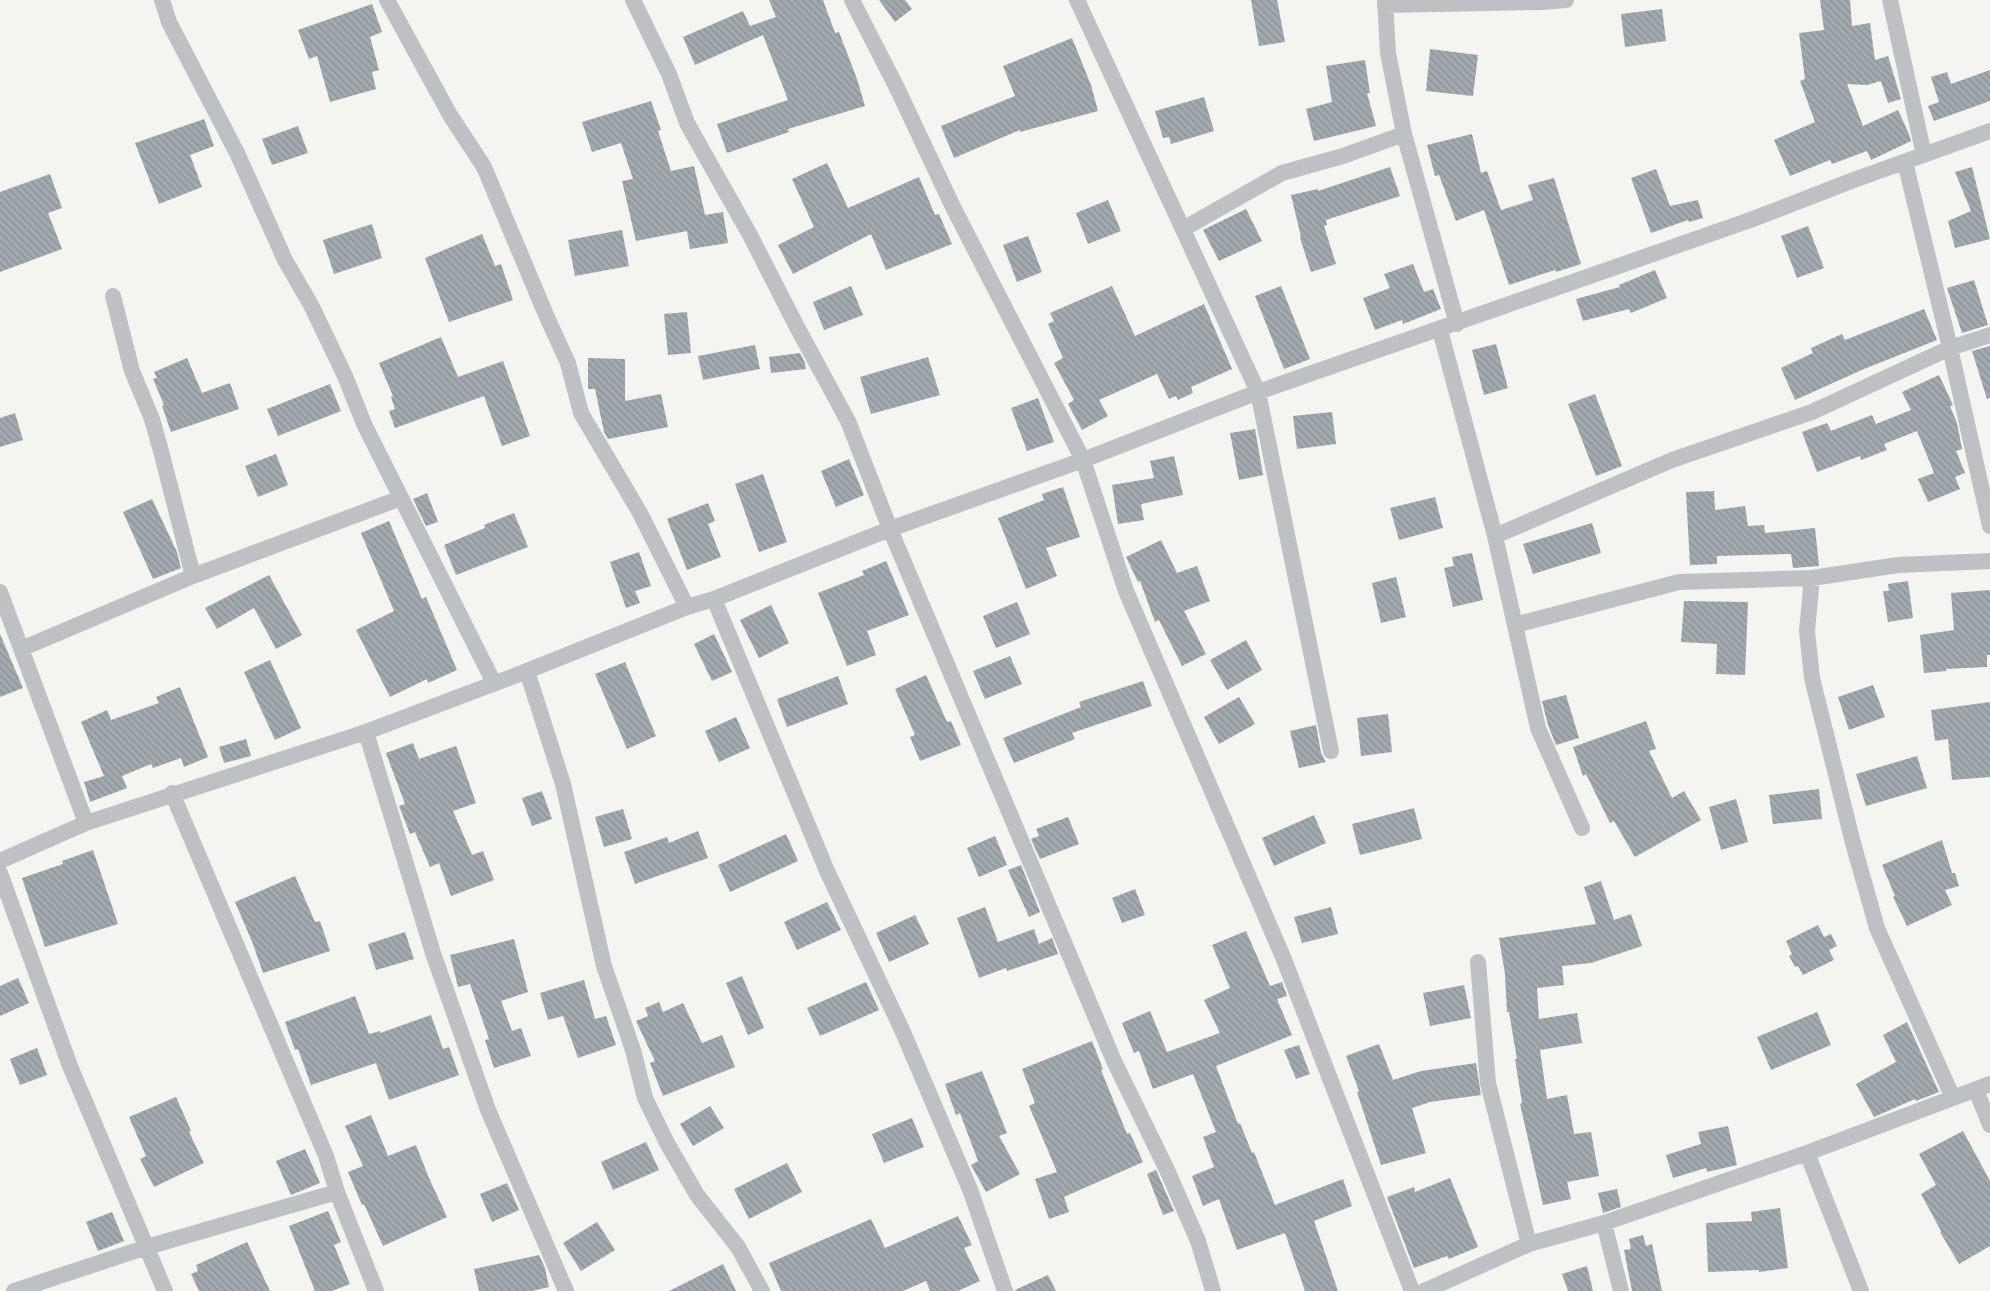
<svg xmlns="http://www.w3.org/2000/svg" width="1990" height="1291" font-family="Commissioner,sans-serif">
  <style>
    .building { fill: url(#building-back-hatch) }
    .lines { fill: none; stroke-linecap: round; stroke-linejoin: round }
    .minor { stroke: #bec1c4; stroke-width: 16 }
  </style>
  <defs>
    <pattern id="building-back-hatch" width="6" height="6" patternUnits="userSpaceOnUse" patternTransform="scale(1.25)"><rect width="6" height="6" fill="#a3aaaf"/><path d="M-1 5l2 2M0 0l6 6M5-1l2 2" fill="none" stroke="#898f94"/></pattern>
  </defs>
  <rect width="100%" height="100%" fill="#f4f4f1"/>
  <path class="building" d="M769,0H823L835,33L839,32L857,79L865,106L788,129L789,132L727,153L717,124L788,100L763,35L695,65L683,37L743,11L750,26L776,17Z
    M879,0H905L912,9L895,22Z
    M1251,0H1277L1285,42L1259,46Z
    M1820,0H1850L1852,26L1870,23L1875,60L1888,56L1901,99L1888,103L1881,81L1867,85L1847,84L1863,126L1898,110L1909,134L1911,141L1871,160L1867,151L1832,164L1830,160L1790,176L1774,140L1815,122L1800,81L1805,79L1799,33L1824,30Z
    M372,4L382,32L370,37L379,70L372,72L376,89L330,102L317,56L309,59L298,30Z
    M1662,9L1666,41L1625,47L1621,14Z
    M1072,38L1091,85L1098,111L1020,132V130L954,158L941,126L1015,96L1003,66Z
    M1430,49L1478,55L1473,96L1426,91Z
    M1365,60L1370,93H1367L1376,126L1314,141L1306,109L1332,102L1326,66Z
    M1990,70V101L1934,121L1928,106L1939,102L1931,77L1947,72L1951,84Z
    M1204,97L1214,131L1171,144L1169,137L1163,138L1155,111Z
    M651,101L661,130L658,131L671,171L694,166L705,215L723,212L728,243L690,249L687,231L636,241L622,181L633,179L621,143L592,152L582,122Z
    M204,119L214,146L190,155L202,187L159,204L135,143Z
    M298,126L308,153L272,165L262,139Z
    M1472,134L1481,173L1487,171L1501,210L1533,200L1528,185L1554,178L1581,264L1556,272L1555,270L1509,285L1484,210L1456,221L1439,175L1435,176L1427,145Z
    M827,163L848,208L919,177L935,215L939,214L952,244L886,270L871,234L793,274L778,245L814,227L792,179Z
    M1390,167L1400,196L1326,220L1327,225L1324,226L1336,264L1311,272L1300,238L1301,237L1291,195L1318,189V191Z
    M1972,167L1990,239L1955,248L1948,221L1971,211L1955,172Z
    M1656,169L1670,206L1698,200L1703,218L1689,222L1688,220L1651,233L1631,178Z
    M50,174L62,208L48,213L62,249L0,272V192Z
    M1108,200L1121,231L1088,244L1076,213Z
    M1246,209L1262,241L1219,261L1203,230Z
    M372,224L382,258L334,274L323,240Z
    M1808,226L1824,268L1797,278L1781,236Z
    M622,230L629,266L575,276L568,240Z
    M482,234L495,266L501,264L513,300L449,322L425,258Z
    M1028,236L1042,272L1017,282L1003,245Z
    M1413,264L1424,292L1433,289L1441,309L1403,324L1402,320L1375,330L1363,298L1390,288L1384,274Z
    M1655,270L1667,298L1631,313L1629,309L1583,321L1576,299L1620,287L1619,285Z
    M1974,280L1988,325L1962,333L1947,288Z
    M851,286L863,315L824,330L813,302Z
    M1112,286L1135,336L1204,304L1232,369L1191,387L1193,393L1178,400L1176,396L1169,399L1157,374L1099,400L1108,416L1082,430L1068,404L1074,400L1054,363L1063,358L1048,324L1054,321L1050,313Z
    M1281,286L1310,359L1284,369L1255,296Z
    M1924,309L1937,340L1864,369L1795,400L1781,368L1813,353L1811,348L1842,334L1845,340Z
    M687,312L691,353L668,355L664,314Z
    M441,337L458,377L503,361L530,436L502,446L484,396L395,428L389,411L395,409L391,397L393,396L379,363Z
    M1496,344L1508,388L1484,395L1472,350Z
    M755,345L760,369L703,380L698,356Z
    M1990,346V398L1987,399L1972,351Z
    M800,353L805,363L806,369L771,373L769,357Z
    M928,357L940,395L871,414L860,377Z
    M187,358L202,393L230,383L239,409L171,432L162,406L164,405L153,379L157,378L154,372Z
    M588,358L625,359V401L661,394L668,427L608,439L604,432L595,389H588Z
    M1939,375L1953,405L1950,406L1957,423L1962,449L1956,451L1965,473L1955,477L1960,489L1928,502L1918,479L1934,473L1917,431L1884,444L1887,450L1861,460L1860,456L1817,472L1802,432L1827,423L1831,431L1872,415L1876,424L1911,410L1902,392Z
    M330,384L341,411L278,436L267,409Z
    M1595,394L1622,466L1596,476L1568,404Z
    M1038,398L1054,442L1027,451L1011,408Z
    M1332,412L1336,444L1297,449L1293,416Z
    M15,413L23,440L0,447V418Z
    M1255,429L1263,475L1239,480L1230,433Z
    M276,454L288,485L258,497L245,466Z
    M1174,456L1183,495L1141,504L1144,520L1118,524L1112,485L1154,478L1150,461Z
    M849,459L864,495L836,507L821,471Z
    M763,474L787,542L759,552L735,484Z
    M1063,487L1080,537L1046,548L1057,576L1026,589L998,518L1044,500L1042,494Z
    M1714,491L1715,510L1745,506L1748,526L1764,525L1765,533L1815,528L1819,566L1793,568L1791,554L1717,556V564L1690,565L1686,492Z
    M427,493L438,522L426,526L413,499Z
    M1435,497L1443,528L1399,540L1390,508Z
    M152,499L177,552L181,568L153,579L123,512Z
    M708,503L715,521L708,524L721,557L687,570L667,519Z
    M514,513L528,547L456,575L444,545L485,528L484,525Z
    M389,521L422,599L426,597L457,670L428,683L427,679L390,697L356,630L394,611L361,533Z
    M1592,523L1601,553L1533,574L1523,544Z
    M1161,540L1177,573L1197,566L1210,601L1184,611L1206,654L1182,666L1159,620L1155,622L1140,581L1138,582L1126,557Z
    M639,552L651,586L635,591L640,603L626,608L610,562Z
    M1472,553L1483,600L1453,607L1444,568L1454,566L1452,557Z
    M886,561L909,615L867,631L876,655L847,666L818,593L864,575L862,571Z
    M269,575L302,635L276,649L254,608L217,629L205,608Z
    M1396,577L1406,617L1381,623L1372,583Z
    M1908,581L1913,618L1888,622L1883,591H1889L1888,584Z
    M1990,590V655H1987V667L1946,669V671L1924,673L1920,635L1954,630L1951,593Z
    M1684,601L1748,602L1745,675L1716,674L1717,644L1681,642Z
    M1017,602L1030,634L996,648L983,616Z
    M771,605L789,643L759,658L740,620Z
    M0,634L23,688L0,697Z
    M714,634L732,672L712,681L694,644Z
    M1246,640L1262,670L1227,690L1210,660Z
    M1010,656L1022,684L985,699L973,671Z
    M270,660L301,728L275,740L244,672Z
    M625,662L656,736L627,749L595,674Z
    M926,675L947,722L951,721L961,745L920,761L910,737L915,735L895,689Z
    M838,676L848,704L787,727L777,699Z
    M1143,681L1152,706L1072,733L1075,739L1014,763L1003,738L1081,707L1079,702Z
    M1873,685L1885,717L1849,730L1838,697Z
    M180,687L208,757L184,767L181,758L153,768L151,764L122,776L127,788L90,802L84,782L104,776L81,722L107,710L111,720L159,703L156,697Z
    M1566,695L1579,738L1556,745L1548,725L1542,701Z
    M1239,697L1255,724L1219,744L1204,717Z
    M1990,702V777L1952,780L1948,739L1935,741L1931,710Z
    M1388,714L1392,752L1361,756L1357,718Z
    M736,717L750,748L719,762L705,731Z
    M1646,721L1656,749L1649,751L1672,798L1684,791L1701,820L1635,857L1614,821L1610,823L1586,774L1583,776L1573,747Z
    M1316,725L1321,753L1326,762L1299,768L1290,731Z
    M246,739L251,756L224,763L219,747Z
    M413,743L419,759L456,746L476,803L453,811L472,855L483,851L494,880L451,896L439,863L430,867L415,832L410,834L399,806L405,804L386,753Z
    M1917,756L1927,788L1866,806L1856,774Z
    M1819,789L1822,819L1773,824L1769,795Z
    M542,791L552,819L532,826L522,798Z
    M1736,799L1748,842L1721,850L1709,807Z
    M1414,808L1422,839L1360,855L1352,824Z
    M623,809L632,839L604,847L595,817Z
    M1314,815L1326,843L1274,866L1262,838Z
    M1068,817L1079,844L1040,859L1031,839L1039,836L1036,829Z
    M698,831L708,858L635,884L624,852L667,837L669,843Z
    M786,834L798,861L730,892L718,865Z
    M995,836L1007,865L979,877L967,848Z
    M1942,840L1952,873H1955L1959,886L1945,890L1952,905L1907,926L1893,897L1895,896L1882,865Z
    M93,850L118,924L45,947L22,878L63,864L62,861Z
    M1021,865L1040,912L1029,917L1008,870Z
    M295,876L315,922L320,921L330,951L263,973L253,944L235,902Z
    M1601,881L1614,920L1631,914L1642,946L1591,963L1562,966L1564,985L1537,988L1539,1019L1577,1013L1582,1043L1540,1050L1547,1099L1567,1095L1574,1134L1591,1132L1599,1176L1567,1182L1571,1199L1543,1205L1520,1104L1522,1103L1515,1059H1517L1509,1012H1507L1505,974L1499,938L1596,924L1584,887Z
    M1135,889L1145,915L1122,923L1112,898Z
    M827,902L841,930L797,950L784,922Z
    M985,907L998,942L1034,929L1039,944L1052,938L1058,954L1007,971L1006,968L979,978L957,918Z
    M1331,907L1338,934L1302,943L1294,917Z
    M915,915L929,944L889,962L876,933Z
    M1818,925L1824,937L1831,934L1837,946L1829,950L1834,960L1803,975L1798,966L1795,967L1789,956L1792,954L1786,941Z
    M1246,931L1270,986L1282,982L1287,996L1277,999L1292,1035L1216,1066L1238,1124L1240,1123L1252,1153L1254,1152L1275,1205L1343,1179L1352,1206L1314,1221L1338,1291H1305L1285,1233L1237,1250L1219,1199L1203,1206L1192,1176L1214,1167L1203,1137L1216,1132L1193,1074L1153,1089L1139,1051L1134,1053L1122,1023L1150,1011L1167,1052L1220,1033L1204,1000L1230,988L1212,945Z
    M405,932L414,959L376,970L368,944Z
    M514,939L528,992L501,1001L512,1031L521,1028L531,1056L494,1068L485,1040L489,1039L470,984L458,987L450,955Z
    M742,976L764,1028L748,1035L726,983Z
    M18,978L29,1003L0,1016V986Z
    M584,980L595,1019L606,1016L616,1045L578,1058L563,1016L548,1020L540,993Z
    M866,982L879,1010L820,1036L807,1008Z
    M1464,985L1471,1018L1430,1026L1423,993Z
    M355,996L369,1034L380,1031V1033L431,1015L443,1049L449,1047L459,1075L389,1100L376,1063L311,1085L298,1049L295,1050L285,1022Z
    M659,1002L663,1012L683,1003L702,1043L722,1035L735,1067L663,1096L650,1063L655,1061L636,1021L648,1016L645,1008Z
    M1817,1012L1831,1045L1771,1070L1757,1037Z
    M1907,1022L1939,1092L1916,1101L1915,1099L1874,1117L1856,1084L1896,1062L1883,1035Z
    M1092,1041L1103,1069L1101,1070L1127,1134L1130,1133L1143,1162L1064,1197L1069,1212L1049,1219L1035,1179L1057,1172L1029,1106L1035,1103L1022,1069Z
    M1379,1044L1393,1080L1421,1071L1476,1063L1481,1095L1430,1102L1412,1108L1426,1153L1381,1165L1357,1092L1359,1091L1346,1056Z
    M1299,1045L1310,1074L1296,1079L1284,1050Z
    M37,1048L47,1075L20,1085L10,1059Z
    M982,1071L1007,1133L999,1136L1020,1174L986,1192L971,1165L978,1161L960,1113L956,1115L945,1084Z
    M176,1097L191,1131L189,1132L204,1163L154,1187L140,1159L146,1156L129,1117Z
    M710,1106L724,1128L693,1146L680,1124Z
    M371,1115L388,1156L416,1145L429,1178L447,1217L383,1246L364,1204L362,1205L348,1172L363,1166L345,1126Z
    M912,1118L924,1147L884,1163L872,1134Z
    M1728,1126L1737,1165L1707,1172L1706,1168L1673,1178L1666,1155L1701,1144L1698,1132Z
    M1963,1131L1990,1181V1246L1959,1264L1940,1232L1941,1231L1921,1194L1936,1185L1919,1154Z
    M646,1142L659,1170L613,1190L601,1162Z
    M305,1149L320,1183L291,1195L276,1161Z
    M787,1163L802,1192L749,1219L734,1189Z
    M1156,1170L1174,1211L1163,1215L1147,1174Z
    M1450,1178L1478,1247L1449,1259L1447,1256L1414,1268L1387,1197L1414,1187L1415,1192Z
    M507,1183L519,1210L492,1222L480,1194Z
    M1617,1189L1621,1207L1603,1213L1598,1193Z
    M1780,1208L1788,1268L1759,1272V1270L1708,1272L1706,1223L1752,1221L1751,1212Z
    M328,1211L341,1242L334,1245L350,1284L332,1291H315L289,1226Z
    M112,1212L124,1241L98,1251L86,1222Z
    M958,1216L972,1245L964,1248L980,1281L958,1291H930L926,1281L903,1291H781L769,1263L871,1219L885,1248Z
    M597,1222L615,1250L581,1271L563,1243Z
    M1643,1235L1646,1246L1652,1244L1662,1291H1632L1624,1250L1631,1249L1629,1239Z
    M247,1242L270,1291H199L191,1274L198,1271L196,1265Z
    M539,1255L545,1268L549,1287L532,1291H479L474,1269Z
    M723,1264L736,1291H669Z
    M1587,1266L1593,1291H1568L1562,1274Z
    M1048,1275L1056,1291H1015V1290Z"/>
  <g class="lines">
    <path class="minor" d="M162,0L169,22L237,153L285,260L311,305L345,376L364,424L494,683
      M387,0L450,115L484,167L546,315L568,363L581,413L640,513L687,607
      M633,0L669,74L687,123L750,235L797,327L848,421L890,529L1114,1061L1168,1172L1198,1241L1213,1291
      M852,0L897,88L953,207L1083,460L1126,591L1283,957L1412,1291
      M1077,0L1258,392L1331,751
      M1385,0L1388,53L1404,134L1457,324
      M1890,0L1924,155
      M1385,5L1543,2L1566,0
      M1905,162L1950,348L1990,526
      M1183,229L1282,173L1343,156L1404,134
      M113,296L132,371L152,419L161,451L193,576
      M1440,330L1495,536L1538,728L1582,828
      M1495,536L1672,460L1812,412L1950,348L1990,335
      M1812,578L1807,631L1812,678L1853,843L1877,928L1953,1098
      M0,592L86,823
      M714,599L827,871L903,1032L971,1192L1005,1291
      M1515,625L1679,582L1812,578L1898,565L1990,561
      M21,649L193,576L401,498
      M527,671L563,784L604,966L633,1050L645,1098L667,1143L697,1195L738,1247L762,1291
      M366,732L433,953L488,1110L566,1291
      M172,793L326,1156L337,1192L376,1291
      M0,861L86,823L366,732L527,671L687,607L714,599L890,529L1083,460L1258,392L1753,219L1851,181L1990,131
      M0,873L70,1066L165,1291
      M1478,962L1488,1083L1529,1244
      M1976,1090L1990,1125
      M1807,1153L1861,1291
      M1604,1223L1621,1291
      M14,1291L147,1247L337,1192
      M1424,1291L1529,1244L1604,1223L1807,1153L1990,1084"/>
  </g>
</svg>
